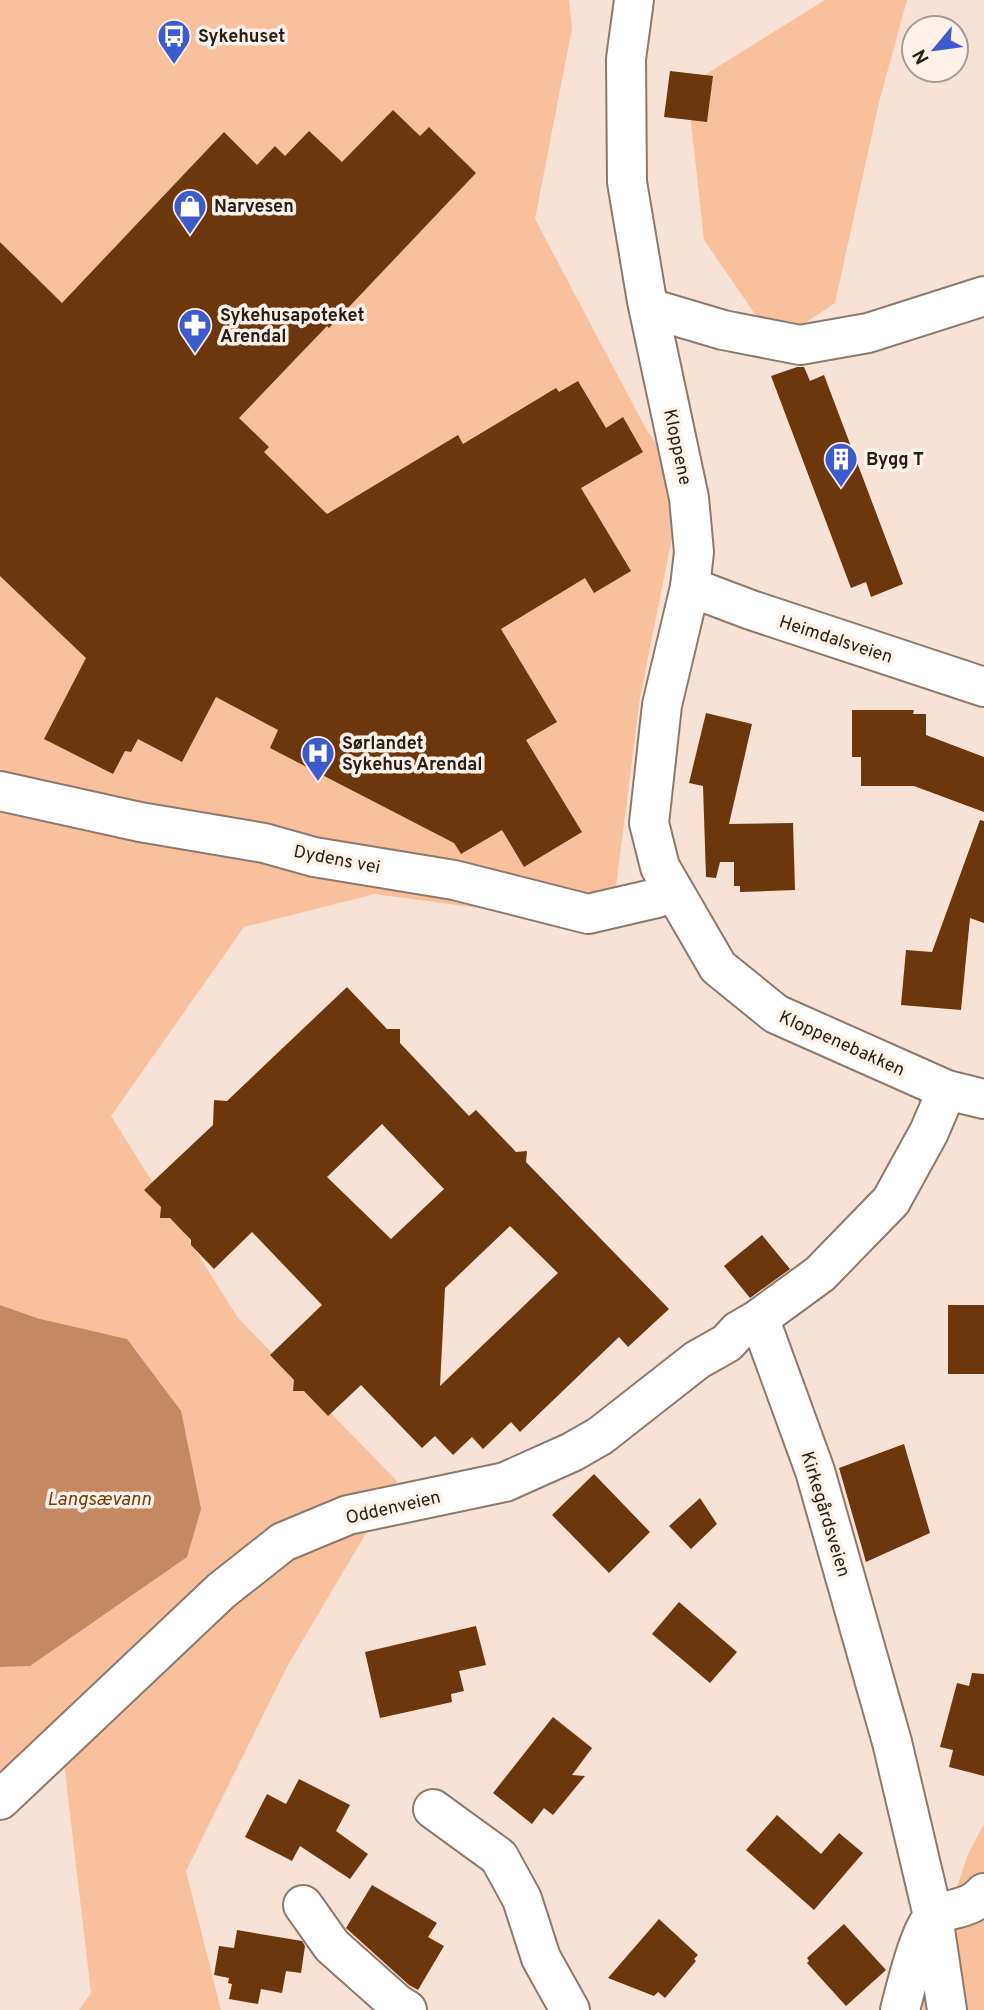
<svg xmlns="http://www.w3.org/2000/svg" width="984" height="2010" font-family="Overpass,sans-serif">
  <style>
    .green { fill: #f8c09d }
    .water { fill: #c58961 }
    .building { fill: #6c370c; fill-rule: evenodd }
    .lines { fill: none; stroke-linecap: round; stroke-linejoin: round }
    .minor-casing { stroke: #8c796d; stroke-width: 42 }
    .major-casing { stroke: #8c796d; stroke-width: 42 }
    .minor { stroke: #fff; stroke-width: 38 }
    .major { stroke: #fff; stroke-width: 38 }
    .labels { text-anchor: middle; stroke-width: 7; stroke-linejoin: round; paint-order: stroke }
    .poi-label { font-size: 18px; font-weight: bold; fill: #241d18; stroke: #fef1e9; text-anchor: start }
    .street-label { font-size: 18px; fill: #241d18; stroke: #fef1e9 }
    .water-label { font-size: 19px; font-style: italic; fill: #743b0c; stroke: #fef1e9 }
  </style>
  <rect width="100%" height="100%" fill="#f8e2d5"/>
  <path class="green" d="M0,0H569L572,28L535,219L646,429L683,483L640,698L611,926L375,894L244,927L111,1116L238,1318L397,1481L288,1665L186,1871L221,2010H79L91,1993L64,1763L0,1778V1667L30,1666L40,1319L0,1305Z
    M825,0H907L879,102L835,303L775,343L704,240L687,86Z
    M984,1824V2010H923L913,1945L950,1907L969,1852Z"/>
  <path class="water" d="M0,1305L40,1319L127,1339L181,1411L201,1509L187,1557L30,1666L0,1667Z"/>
  <path class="building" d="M670,71L713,76L707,122L664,117Z
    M393,110L420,136L429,127L476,173L329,328L327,326L239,418L269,447L264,452L327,514L458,435L463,444L556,388L559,392L578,381L606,428L623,417L643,452L581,488L631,571L594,593L585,578L501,629L557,722L526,740L582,832L524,867L502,830L461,854L454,843L270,748L278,730L216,697L182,762L138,739L131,752L125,751L113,774L44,739L86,658L0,576V242L62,303L224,132L257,165L275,146L285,156L309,131L342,162Z
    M804,367L810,381L824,375L903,584L871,597L866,582L851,588L771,376L797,367Z
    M852,710H914L913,714H926V735L984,757V812L914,786H861V757H852Z
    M706,713L752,724L729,824L793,823L795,890L740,892V886H734V862H720L716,878L706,877L703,786L689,783Z
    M980,820L984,821V923L970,918L961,1010L901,1005L906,950L932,952Z
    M347,987L387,1029H400V1043L469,1116L476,1110L516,1152L527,1151L526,1162L669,1309L628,1347L619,1337L520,1432L511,1422L483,1449L472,1437L453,1455L435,1436L422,1448L361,1385L328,1416L304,1391H293L294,1380L270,1355L322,1305L252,1232L214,1269L191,1245V1240L170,1218H160L161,1207L144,1190L213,1125L214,1100L227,1101ZM382,1124L444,1189L391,1239L327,1177ZM510,1226L558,1273L440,1386L445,1288Z
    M762,1235L790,1269L750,1298L724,1266Z
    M948,1305H984V1374H948Z
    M904,1444L930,1533L866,1562L839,1468Z
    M594,1474L650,1532L609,1573L552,1515Z
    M700,1498L717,1524L691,1549L669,1526Z
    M679,1602L737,1652L710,1683L652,1634Z
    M476,1626L486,1665L459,1671L464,1691L451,1694L452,1702L380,1718L365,1652Z
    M972,1673L984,1674V1776L949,1767L953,1750L940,1747L957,1683L969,1686Z
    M553,1717L592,1748L572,1775L585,1776L553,1815L544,1808L532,1824L493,1793Z
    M299,1779L350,1805L336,1831L368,1854L350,1879L300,1846L292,1861L245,1837L267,1794L286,1804Z
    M777,1815L821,1854L839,1833L863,1853L814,1910L746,1850Z
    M372,1885L437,1923L428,1937L444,1946L418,1990L409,1985L346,1928Z
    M659,1919L698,1955L694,1959L696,1961L665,1998L658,1992L654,1996L608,1978Z
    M844,1924L886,1970L846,2006L807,1963L809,1961L807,1958Z
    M237,1930L302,1941L305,1946L301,1973L286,1971L282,1993L261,1989L258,2004L229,1999L232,1984L228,1983L229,1978L214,1975L219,1946L234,1948Z"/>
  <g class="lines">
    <defs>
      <path id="minor" d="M649,308L723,330L800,345L868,333L984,296
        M690,587L751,610L984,687
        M0,791L140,822L264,843L314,857L454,880L588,914L657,898L672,890
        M947,1090L929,1132L891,1201L820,1274L757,1320L764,1331L815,1471L892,1742L933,1916L947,2010
        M0,1800L221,1591L283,1542L348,1515L505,1482L572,1452L600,1436L697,1360L727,1343L738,1331L757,1320
        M433,1809L499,1857L522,1899L541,1958L570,2010
        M303,1905L332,1946L396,2003L407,2010
        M900,2010C905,1991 921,1922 936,1915C954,1907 971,1909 984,1893"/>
      <path id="major" d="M634,0L626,59L627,182L647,301L689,498L694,552L690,587L662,705L649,823L660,867L718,967L776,1014L947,1090L984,1099"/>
    </defs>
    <use href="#minor" class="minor-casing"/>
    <use href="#major" class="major-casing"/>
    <use href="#minor" class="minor"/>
    <use href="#major" class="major"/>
  </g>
  <defs>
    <symbol id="bus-pin" viewBox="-11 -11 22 30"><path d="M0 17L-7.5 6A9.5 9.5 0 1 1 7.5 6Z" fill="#3e5bcd" stroke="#fef1e9"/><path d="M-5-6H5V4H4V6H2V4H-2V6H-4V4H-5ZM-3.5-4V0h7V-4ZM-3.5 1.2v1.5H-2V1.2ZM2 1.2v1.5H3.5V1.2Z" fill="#fff"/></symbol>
    <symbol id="shop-pin" viewBox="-11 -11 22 30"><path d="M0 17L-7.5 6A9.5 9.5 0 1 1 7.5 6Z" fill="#3e5bcd" stroke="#fef1e9"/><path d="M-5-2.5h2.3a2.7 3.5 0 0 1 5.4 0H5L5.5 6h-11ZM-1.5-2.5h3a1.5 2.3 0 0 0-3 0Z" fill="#fff"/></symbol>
    <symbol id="pharmacy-pin" viewBox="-11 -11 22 30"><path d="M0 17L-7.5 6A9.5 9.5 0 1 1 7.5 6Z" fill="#3e5bcd" stroke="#fef1e9"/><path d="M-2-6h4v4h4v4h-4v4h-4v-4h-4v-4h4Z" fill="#fff"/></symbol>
    <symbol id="building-pin" viewBox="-11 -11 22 30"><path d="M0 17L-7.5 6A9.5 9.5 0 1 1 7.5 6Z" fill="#3e5bcd" stroke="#fef1e9"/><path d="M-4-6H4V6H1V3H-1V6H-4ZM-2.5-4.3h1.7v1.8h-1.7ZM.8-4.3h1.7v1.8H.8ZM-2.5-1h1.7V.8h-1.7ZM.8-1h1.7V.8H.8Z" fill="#fff"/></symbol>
    <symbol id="hospital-pin" viewBox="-11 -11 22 30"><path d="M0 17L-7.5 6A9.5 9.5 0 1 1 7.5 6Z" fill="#3e5bcd" stroke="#fef1e9"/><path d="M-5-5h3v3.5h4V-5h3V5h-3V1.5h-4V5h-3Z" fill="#fff"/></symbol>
  </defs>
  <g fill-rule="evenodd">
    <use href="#bus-pin" x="155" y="17" width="38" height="52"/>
    <use href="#shop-pin" x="171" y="187" width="38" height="52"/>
    <use href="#pharmacy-pin" x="176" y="306" width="38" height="52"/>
    <use href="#building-pin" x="822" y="440" width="38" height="52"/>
    <use href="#hospital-pin" x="299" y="734" width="38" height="52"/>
  </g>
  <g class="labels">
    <g class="poi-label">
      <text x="198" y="42">Sykehuset</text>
      <text x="214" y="212">Narvesen</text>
      <text x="220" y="321">Sykehusapoteket<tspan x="220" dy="21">Arendal</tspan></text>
      <text x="866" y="465">Bygg T</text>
      <text x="342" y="749">Sørlandet<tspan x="342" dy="21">Sykehus Arendal</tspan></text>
    </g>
    <g class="street-label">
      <text transform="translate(678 447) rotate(78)" y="6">Kloppene</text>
      <text transform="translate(836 639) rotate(18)" y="6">Heimdalsveien</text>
      <text transform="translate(337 859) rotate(11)" y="6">Dydens vei</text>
      <text transform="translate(842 1043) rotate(24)" y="6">Kloppenebakken</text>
      <text transform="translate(393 1507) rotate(-13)" y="6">Oddenveien</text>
      <text transform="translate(826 1514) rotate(73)" y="6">Kirkegårdsveien</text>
    </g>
    <g class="water-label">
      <text x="99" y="1505">Langsævann</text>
    </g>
  </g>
  <g transform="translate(935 49) rotate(241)"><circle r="33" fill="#fef1e9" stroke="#a79c95" stroke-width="2"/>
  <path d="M0-5L12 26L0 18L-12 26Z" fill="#3e5bcd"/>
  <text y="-10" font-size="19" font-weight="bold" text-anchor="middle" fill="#241d18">N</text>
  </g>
</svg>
